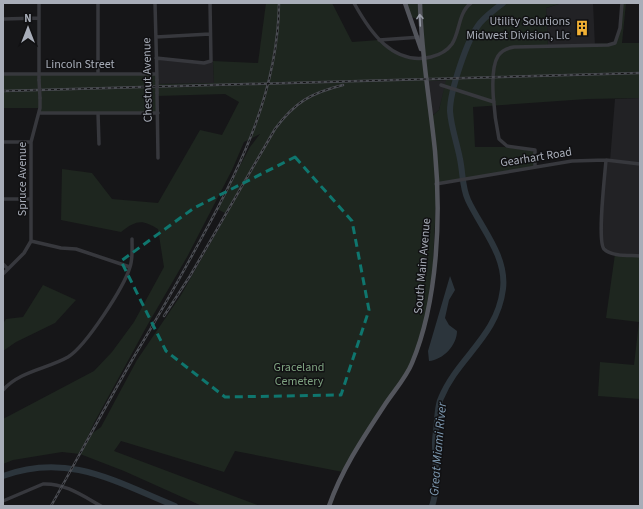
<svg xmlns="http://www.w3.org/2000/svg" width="643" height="509" font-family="'Source Sans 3',sans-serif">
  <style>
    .built { fill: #222225 }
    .green { fill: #1e261f; fill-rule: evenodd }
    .water { fill: #2c353c }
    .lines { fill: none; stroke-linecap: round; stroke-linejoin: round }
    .river { stroke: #2c353c; stroke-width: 6 }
    .minor { stroke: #37383d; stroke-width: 3.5 }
    .major { stroke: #53555c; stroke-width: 4.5 }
    .rail-casing { stroke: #4a4c52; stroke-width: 2.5 }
    .rail { stroke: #111113; stroke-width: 1; stroke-dasharray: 3; stroke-linecap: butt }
    .minor-bridge { stroke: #37383d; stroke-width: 3.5 }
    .oneway { stroke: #979ba6 }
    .marked { fill: none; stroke: #0f766e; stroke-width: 3; stroke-dasharray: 8 5; stroke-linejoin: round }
    .labels { text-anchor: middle; stroke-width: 3; stroke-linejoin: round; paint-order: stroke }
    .poi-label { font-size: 12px; fill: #a8adb8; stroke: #111113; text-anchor: end }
    .street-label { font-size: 12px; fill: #a8adb8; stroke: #111113 }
    .park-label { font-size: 12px; fill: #7fa381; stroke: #111113 }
    .water-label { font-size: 13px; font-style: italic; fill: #7f9bb3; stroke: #111113 }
  </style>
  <rect width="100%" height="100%" fill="#161618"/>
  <path class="built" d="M562,3H593L595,46H548L546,8Z
    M156,58L204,63L213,61L214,83L157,84Z
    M447,80L439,110L431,117L426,81Z
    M640,98V256L608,252L601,241L606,160L610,161L615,99Z"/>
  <path class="green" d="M266,3H332L352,42L379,40L407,58H423L420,17L417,19L412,17L407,3H562L546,8L548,46L615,43L618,38L622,3H626L622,43H640V98L587,99L473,107L475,147H504L532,151L534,152L535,166L437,184L431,302L412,364L343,472L235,451L224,472L121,441L114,451L260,506H202L124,471L80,454L62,452L13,460L3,464V419L94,371L112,352L134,322L164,267L158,229C142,219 136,220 121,232L61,220L62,169L92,173L112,199L158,203L200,130L222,135L239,102L225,94L157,96L158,113H39L40,108H3V74H156L157,84L214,83L213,61L258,63ZM446,80L439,110L431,117L426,81ZM260,134L250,147L217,209L227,214L181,295L137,360L101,427L90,435L83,447L94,423L148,324L187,257L232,170L244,142Z
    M615,254L640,256V399L598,396L600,362L634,365L639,322L606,318Z
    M43,285L76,300L55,323L16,342L3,351V324L6,319L23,317Z"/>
  <path class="water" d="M450,276L455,290L449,300L445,318L449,325L457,331C457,345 443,360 429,361L428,351Z"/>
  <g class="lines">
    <path class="river" d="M3,476C68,452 116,482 175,506
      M432,506C439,485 435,465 435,443C435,435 437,427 437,419C438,412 438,404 441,398C458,357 497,337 503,289C507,256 481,228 468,200C462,187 463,173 460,159C457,143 451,127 450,111C450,91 467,39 480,23C487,15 495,9 503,3"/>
    <path class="minor" d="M39,3V80
      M98,3V74
      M155,3L157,80
      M354,3C370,32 393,66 431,57C439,55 447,51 452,44C460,32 458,13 471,3
      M3,19L39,18
      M156,37L210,34
      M379,40L421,37
      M156,58L204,63L211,61L210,3
      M3,74H156
      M441,85L494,102
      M157,93L158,158
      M39,113H158
      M98,113L99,144
      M3,142H31
      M606,160C605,174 597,241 604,249C612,257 630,255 640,256
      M535,166V150L507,146L499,139C495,120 488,72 498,56C502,50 507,48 514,47L608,45L615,43L620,28L622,3
      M436,184L572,161L606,160L640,164
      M3,199H31
      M31,241L61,248L76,249L130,267
      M3,264L8,269
      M3,274L24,253L31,241V142L40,108V98
      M3,390C20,371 47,369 68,357C86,346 124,287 130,267C133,258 132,249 132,239
      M3,501L43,484C65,483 83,496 101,506"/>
    <path class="major" d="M405,3L421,49
      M329,506C342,469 363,438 384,406C393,392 406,378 412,363C438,301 441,216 435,151C430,101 421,53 420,3"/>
    <defs>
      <path id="rail" d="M3,91L640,73
        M164,316L190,276L275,129C295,102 311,93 343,85
        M51,506C79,456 106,405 135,355C158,317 180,278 201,239C242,165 278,89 279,3"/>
    </defs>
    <use href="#rail" class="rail-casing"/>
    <use href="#rail" class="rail"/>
    <path class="minor-bridge" d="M39,80L40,98
      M157,80V93"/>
  </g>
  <defs><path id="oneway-shaft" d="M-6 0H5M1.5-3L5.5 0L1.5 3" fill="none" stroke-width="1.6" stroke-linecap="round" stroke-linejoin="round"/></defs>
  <use class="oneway" href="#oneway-shaft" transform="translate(420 20) rotate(-93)"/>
  <path class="marked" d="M295,157L352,221L369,310L341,395L225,397L166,351L121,261L194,208Z"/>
  <defs>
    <symbol id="building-bare" viewBox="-9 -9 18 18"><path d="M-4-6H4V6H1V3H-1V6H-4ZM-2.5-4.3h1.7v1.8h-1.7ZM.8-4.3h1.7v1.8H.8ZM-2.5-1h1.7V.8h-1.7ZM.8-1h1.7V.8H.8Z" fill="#f2b134" stroke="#111113" stroke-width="2.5" paint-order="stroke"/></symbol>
  </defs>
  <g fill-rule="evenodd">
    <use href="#building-bare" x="571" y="17" width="22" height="22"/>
  </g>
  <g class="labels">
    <g class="poi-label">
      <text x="570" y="25">Utility Solutions<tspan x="570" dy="14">Midwest Division, Llc</tspan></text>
    </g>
    <g class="street-label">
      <text x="80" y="68">Lincoln Street</text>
      <text transform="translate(147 80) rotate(-91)" y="4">Chestnut Avenue</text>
      <text transform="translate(536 157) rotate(-9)" y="4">Gearhart Road</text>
      <text transform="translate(22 179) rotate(-90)" y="4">Spruce Avenue</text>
      <text transform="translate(422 266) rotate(-85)" y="4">South Main Avenue</text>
    </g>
    <g class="park-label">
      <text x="299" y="371">Graceland<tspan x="299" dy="14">Cemetery</tspan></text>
    </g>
    <g class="water-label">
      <text transform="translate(437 449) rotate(-85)" y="5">Great Miami River</text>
    </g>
  </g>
  <rect width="643" height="509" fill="none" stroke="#a8adb8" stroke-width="8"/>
  <g transform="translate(28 28)" stroke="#111113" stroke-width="3" paint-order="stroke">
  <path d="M0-3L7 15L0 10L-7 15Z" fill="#a8adb8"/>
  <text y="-6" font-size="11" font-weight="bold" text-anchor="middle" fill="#a8adb8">N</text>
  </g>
</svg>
